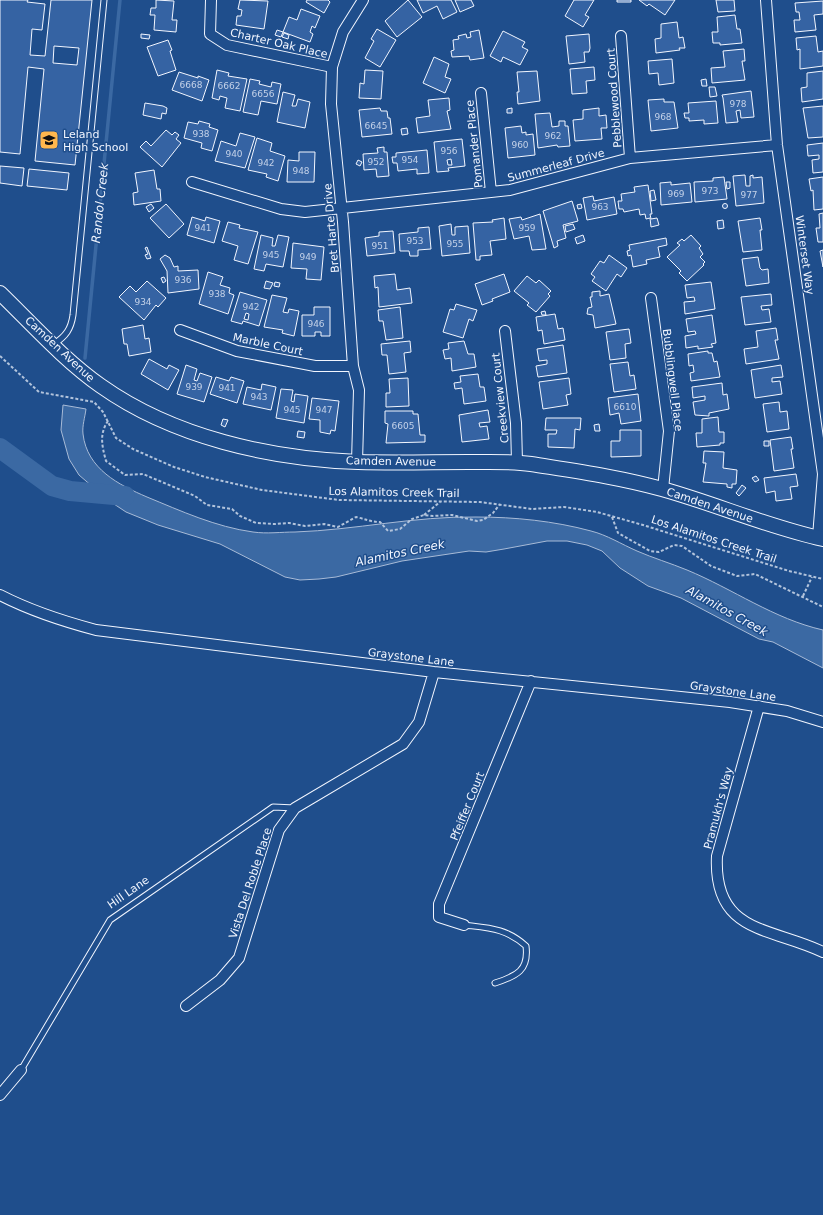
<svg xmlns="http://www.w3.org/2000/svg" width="823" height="1215" font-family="'DejaVu Sans',sans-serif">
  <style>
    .water { fill: #3b69a3; stroke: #a8bbd7 }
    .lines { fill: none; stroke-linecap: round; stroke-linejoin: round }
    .stream { stroke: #3b69a3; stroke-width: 3.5 }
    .river { stroke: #3b69a3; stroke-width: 20 }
    .building { fill: #3563a3; stroke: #f2f6ff; fill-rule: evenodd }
    .lane-casing { stroke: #f2f6ff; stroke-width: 7 }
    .street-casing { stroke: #f2f6ff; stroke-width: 12 }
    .secondary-casing { stroke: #f2f6ff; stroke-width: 16 }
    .path { stroke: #b3c4dc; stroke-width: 2; stroke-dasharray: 3 2; stroke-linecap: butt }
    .lane { stroke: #1f4e8c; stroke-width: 5 }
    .street { stroke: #1f4e8c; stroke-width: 10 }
    .secondary { stroke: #1f4e8c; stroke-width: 14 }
    .labels { text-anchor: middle; stroke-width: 3; stroke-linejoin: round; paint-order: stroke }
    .number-label { font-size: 9px; fill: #c3d1e8 }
    .street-label { font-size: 11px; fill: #f2f6ff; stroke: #1f4e8c }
    .poi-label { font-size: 11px; fill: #f2f6ff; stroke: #1f4e8c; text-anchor: start }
    .water-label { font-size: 12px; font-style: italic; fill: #f2f6ff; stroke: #1f4e8c }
  </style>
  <rect width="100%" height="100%" fill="#1f4e8c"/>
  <path class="water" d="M63,405L86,409C85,417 82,426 83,434C87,469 119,485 147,497C181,511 216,527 253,532C267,534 281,532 295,532C355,530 415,516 476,517C515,517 554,521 591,531C607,535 621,544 637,551C653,558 670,563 687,570C733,589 774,619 823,630V668L773,642L759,639L681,598L648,586L620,568L602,551L587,545L567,541H547L504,549L486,552L469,551L402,561L336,577L319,579L300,580L285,577L220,544L158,525L126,512L108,500L79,475L69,459L61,430Z"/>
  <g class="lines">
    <path class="stream" d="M85,358L120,0"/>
    <path class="river" d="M0,448L52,486L70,491L125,496"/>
  </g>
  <path class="building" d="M0,0H28L27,2L45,4L42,30L32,29L30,55L45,56L51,0H92L75,165L35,161L44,69L28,67L20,154L0,152ZM54,46L79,48L77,65L53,63Z
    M156,0L174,1L172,20H177L176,32L154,30L155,15H150L151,8H156Z
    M240,0L268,1L264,29L236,25L237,16H241L242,10L238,9Z
    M307,0H328L330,2L324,13L306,2Z
    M408,0L422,17L397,37L385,21Z
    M417,0H451L457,12L443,19L437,6L423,13Z
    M455,0H471L474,6L460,12Z
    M574,0H594L585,15L589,17L583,27L565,16Z
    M617,0H631V2H617Z
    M639,0H675L665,15L649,4L647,6Z
    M716,0H734L735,11L718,12Z
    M823,1V14L814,15L816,30L795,32L794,20H800L799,12H796L795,3Z
    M301,9L320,16L315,28L312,26L310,32L313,34L310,42L283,32L289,17L297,20Z
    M735,15L737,29H740L742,43L720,45V43H713L712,32H718L717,17Z
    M677,22L679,38L683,37L685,48H679L680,50L656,53L655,39L661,38V24Z
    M377,29L396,40L380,67L365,58L374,41L371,39Z
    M277,30L283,32L281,37L275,35Z
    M479,30L484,58L470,60L469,56L452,57L451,51L454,50L453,40L459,39L458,36L466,34L467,38L471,37L470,32Z
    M503,31L525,42L522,47L528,50L520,65L503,57L501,62L490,56Z
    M284,33L289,35L288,39L282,37Z
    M141,34L150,35L149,39L141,38Z
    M589,34L590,48L589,52H584L585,62L569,64L566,36Z
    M816,36L818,52L823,51V66L800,69V49L797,50L796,38Z
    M168,40L172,50L170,51L176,70L158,76L147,47Z
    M744,49L745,61H742L745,80L712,83L711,68L725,67L723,51Z
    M434,57L449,64L445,77L451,79L445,93L423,83Z
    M672,59L674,83L659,85L658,73L649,74L648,61Z
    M594,67L595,80L586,81L587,93L572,94L570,69Z
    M217,70L229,73L228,76L247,79L240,111L225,108L227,98L220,96L219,100L212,98Z
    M365,70L383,71L381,99L359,98L360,83L364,84Z
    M537,71L540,101L518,104L517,92H519L517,72Z
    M823,71V99L802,102L801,88L807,87V73Z
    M179,72L198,78V76L209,80L202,101L172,90Z
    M250,79L260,81L259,84L271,87L272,82L281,84L277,104L261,101L258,115L243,112Z
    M706,79L707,86H702L701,80Z
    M709,87H715L717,96L710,97Z
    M751,91L754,117L741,118L740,110L736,111L738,122L726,123L723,98L722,95Z
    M283,92L295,95L292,106H296L298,99L310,102L305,128L277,122Z
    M449,98L450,110L447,111L451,129L418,133L416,118L430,116L428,100Z
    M664,99V102H674L678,128L651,131L648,100Z
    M716,101L718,123L704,124V120L689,121V118H685L684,113H689L688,103Z
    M145,103L163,106L167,108L166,114L162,113L161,119L143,115Z
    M823,106V137L808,138L803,108Z
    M380,108L381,111H387L388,118H390L392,134L362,137L359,110Z
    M512,108V113H507V109Z
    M599,108V116L606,115L607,128H601L602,139L575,141L573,120L583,119V110Z
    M550,113L552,127L559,126V121H565V126H568L570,146L558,147L557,145L538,148L535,114Z
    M199,121L210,124L209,127L218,130L212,151L201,148L202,143L184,138L188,122L198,124Z
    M521,126L522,133L526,132V135L533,134L535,155L508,158L505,128Z
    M407,128L408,134L402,135L401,129Z
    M166,130L172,135L175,132L179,135L176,139L181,143L162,167L140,147L146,141L151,146Z
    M240,133L255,137L245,168L215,161L221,141L236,146Z
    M257,138L272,143L270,151L285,156L278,181L266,177L267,174L248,170Z
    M462,139L465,166L448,168L449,171L437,172L434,142ZM451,159L452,165H448L447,160Z
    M823,143V172L813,173L812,160L819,159V155L808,156L807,145Z
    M384,147V152H387L389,176L377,177L376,169L364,170L363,154L378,153L377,148Z
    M427,150L429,173L417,174V169L398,171L397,163H393L392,157H396V153Z
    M299,152H315L314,182H287L288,160L299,161Z
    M358,160L362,162L360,166L356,164Z
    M0,166L24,168L22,186L0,183Z
    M29,169L69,173L67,190L27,186Z
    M154,170L157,189H160L161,201L134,205L133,193L138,192L135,173Z
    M745,175L746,186H750V176L753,175V178L762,177L764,203L736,206L733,176Z
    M724,177L727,199L695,202L694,182L713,181V178Z
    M823,177V209L814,210L813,190L811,191L809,179Z
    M671,182V185L690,183L692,202L661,205L660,183Z
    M726,182H730V188L727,189Z
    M648,185L652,214H650L651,219L657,218L659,225L651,227L650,218L646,219L645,214L640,215L639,209L624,212L623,209H619L618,201H622L621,194L635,192L634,187Z
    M654,190L656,200L651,201L650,191Z
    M593,196L594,201L614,197L617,214L587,220L583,198Z
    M572,201L578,221L563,225L566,238L557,241L558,246L554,248L543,211Z
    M722.5 206a2.5 2.5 0 1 1 5 0a2.5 2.5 0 1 1-5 0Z
    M151,204L154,208L149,212L146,207Z
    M166,204L184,224L169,238L150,218Z
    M581,204L582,208L578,209L577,205Z
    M823,213V242H818L816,228H820L819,214Z
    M540,214L546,249L532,250L529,236L514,239L509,219L521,217L522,220Z
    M192,217L205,221L206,217L220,221L214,243L187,235Z
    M504,218L506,239L490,241L492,255L480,256V260H476L473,223L493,222L492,220Z
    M760,218L762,230H760L762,250L743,252L738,221Z
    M723,220L724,228L718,229L717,221Z
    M228,222L240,225L239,228L258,232L248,264L234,260L238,246L222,241Z
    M451,224L452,235H455V227L468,226L470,253L442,256L439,226Z
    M573,224L575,229L566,232L565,226Z
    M429,227L431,249L418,250V256H410L409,251H400L399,234L418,232V228Z
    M393,231L395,253L367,256L365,238L379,236V232Z
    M261,235L273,238L272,246H275L278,235L289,237L283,267L266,264L264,271L254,269Z
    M583,235L585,241L577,244L575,238Z
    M691,235L701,246L699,248L703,254L700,257L705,262L703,264L704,265L687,281L679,273L681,271L667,257L680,245L677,243L682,239L684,241Z
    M666,238L667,245L658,247L660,257L646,260L647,264L633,267L631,255L628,256L627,251L630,250L629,245Z
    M293,243L324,247L321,280L306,279L307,269L291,268Z
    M147,247L151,258L147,259L145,255L148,254L145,248Z
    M823,250V267L820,251Z
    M165,255L170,258L174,267L178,266V271L198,270L199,289L168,293L167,271L160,259Z
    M609,255L627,268L621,277L617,274L606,291L592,281L595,277L591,274L600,261L604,263Z
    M758,257L760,268L762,270L768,269L769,283L746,286L742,259Z
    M208,272L223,277L220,285L230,288L229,293L234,295L228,314L199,304Z
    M395,274L397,290L410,288L412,303L379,307L378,287L375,288L374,276Z
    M504,274L510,292L492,299L493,301L482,305L475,284Z
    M527,276L536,283L539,280L551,291L548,294L550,296L536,312L527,305L529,303L514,291Z
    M164,277L166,281L163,283L161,278Z
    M147,281L166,298L158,307L156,305L144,320L119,297L130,286L136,292Z
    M266,281L273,283L270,289L264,288Z
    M275,282L280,283L279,287L274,286Z
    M711,282L715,309L685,314L684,302L695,301L694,297L687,298L685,285Z
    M600,291V296L609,294L616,324L595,328L593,315L587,314L588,308L592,307L590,297H592V292Z
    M240,292L267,300L259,326L243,321L242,324L231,321ZM246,313L249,314L248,320L244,319Z
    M771,294L772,305L761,306L762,310L769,309L771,322L745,325L741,297Z
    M272,295L287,298L283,312L288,313L289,309L299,311L294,336L282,333L283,330L264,327Z
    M456,304L477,310L473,321L469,319L463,338L443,332L450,309L454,310Z
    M314,307H330V336H321V332H315V336H302V315H314Z
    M400,307L403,338L386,340L383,321H379L378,310Z
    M545,311L546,315H542L541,312Z
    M555,314L558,329L563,328L565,340L544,344L542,330L538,331L536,317Z
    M712,315L716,343L711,344L713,347L698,349V346L686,348L685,336L696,334L695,331L688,332L686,319Z
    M143,325L145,339L149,338L151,352L129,356L127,344H124L122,329Z
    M776,328L778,340H775L779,359L746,364L744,349L758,347L756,331Z
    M629,329L631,343L625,344L626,358L610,360L606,332Z
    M410,341L411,352L404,353L406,372L389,374L387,355H382L381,344Z
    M464,341L468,354H474L476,367L452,371L451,358L445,359L443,350L449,349L448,343Z
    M563,345L567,373L538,377L536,366L547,364V360L539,361L537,349Z
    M708,351V353H712L714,362L717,361L720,377L691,381L690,373L694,372L693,365L689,366L688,354Z
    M149,359L167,369L169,365L179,370L168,390L141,374Z
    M628,362L630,376L634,375L636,389L614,392L610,364Z
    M186,365L197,369L194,380L197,381L200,373L212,377L204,402L177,394Z
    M781,365L783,377L772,378V382L780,381L782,394L755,398L751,370Z
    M478,374L480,387H484L486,401L464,404L462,388L455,389L454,383L461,382L460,376Z
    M216,377L229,381L231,377L244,381L237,403L210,394Z
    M408,378L409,406L386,407V393H390L389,379Z
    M569,378L571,394L566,395L568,405L543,409L539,382Z
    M722,383L723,395L727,394L729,409L709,413V416L695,415L693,402L705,400V396L693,398L692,387Z
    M262,384L276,387L271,410L243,404L247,387L261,390Z
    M281,389L293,390L291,401L294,402L295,394L308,396L304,423L276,418Z
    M638,394L641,421L621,424L619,413L610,415L608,398Z
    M312,398L339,401L335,431L331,430L330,434L320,432V420L309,419Z
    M779,402L780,412L787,411L789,429L767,432L763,404Z
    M488,410L490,422L479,423L480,427L487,426L489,439L462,442L459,415Z
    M385,411H413V414H418L420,435H425V442L386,443L388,424L385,423Z
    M718,417L719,432H724V443H720V445L697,447L696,433H702V419Z
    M546,418H581L580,430L575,429L574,448L548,447V434H556L557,430H545Z
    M223,419L228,420L225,427L221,425Z
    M599,424L600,431H595L594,425Z
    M620,430H641V456L611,457V441H620Z
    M298,431L305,432L304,438L297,437Z
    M791,437L793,449H791L794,468L774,471L770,440Z
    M764,441H769V446H764Z
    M704,451L724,452L723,468L737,470L736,484H732V488L727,487V484L703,482L706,463H703Z
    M796,474L798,486L790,487L792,499L776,501L775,491L766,493L764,478Z
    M756,476L759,480L755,482L752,478Z
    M742,485L746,488L739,496L736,493Z"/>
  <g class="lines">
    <defs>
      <path id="lane" d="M54,344C66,336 71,329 73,315L104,0
        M464,925C489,928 506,928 526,946C529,970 517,976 495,983
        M21,1070L110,920L273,807L295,808"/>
      <path id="street" d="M211,0L210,34L227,45L332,67
        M766,0L777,145L823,474L818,537
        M621,36L630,158
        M481,93L491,192
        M192,182L281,209L305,212L510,190L630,158L777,145
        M651,298L669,431L663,489
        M180,330L237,351L315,366H353
        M505,331L516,423L517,462
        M357,462L359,390L353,366L343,222L331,104L332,67L343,32L363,0
        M0,595C31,611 62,621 96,630L434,672L730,702L787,711L823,722
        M759,706L717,856C713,934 771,927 823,952
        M464,925L439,917V904L531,681
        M186,1006L220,980L239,958L279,830L295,808L403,744L419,722L434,672
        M0,1095L21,1070"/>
      <path id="secondary" d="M0,293C32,324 64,360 101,386C173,437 270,459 358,462C395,463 432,462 469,462C489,462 510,461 531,464C575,471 619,477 662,489C716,504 768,527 823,539"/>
    </defs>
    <use href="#lane" class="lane-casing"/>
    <use href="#street" class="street-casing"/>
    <use href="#secondary" class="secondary-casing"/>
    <path class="path" d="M0,356L39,392L94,402L103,412L116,438L133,449L174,467L205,477L262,490L339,500L480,502L532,509L564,507L597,512L643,525L789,571L823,579
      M108,421C99,434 102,446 106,461L125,475L143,474L195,496L207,505L232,509L240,516L256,523L275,524L289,523L305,526L324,524L338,527L356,517C365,519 371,522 380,522L388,531L400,529L412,519L424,515L433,516L452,515L477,521L483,520L493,513L500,504
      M424,515L440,502
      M612,517L618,533L650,551L659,552L674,545L682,546L711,566L737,576L755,574L823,607
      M803,596L812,577"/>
    <use href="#lane" class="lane"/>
    <use href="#street" class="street"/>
    <use href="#secondary" class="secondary"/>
  </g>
  <defs>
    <symbol id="school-square" viewBox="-11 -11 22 22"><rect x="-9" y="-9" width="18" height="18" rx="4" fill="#ffb74d" stroke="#1f4e8c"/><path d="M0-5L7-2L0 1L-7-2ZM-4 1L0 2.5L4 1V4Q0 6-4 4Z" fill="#111"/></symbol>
  </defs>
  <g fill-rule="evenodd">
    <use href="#school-square" x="38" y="129" width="22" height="22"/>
  </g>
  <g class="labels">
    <g class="number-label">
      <text x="191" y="88">6668</text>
      <text x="229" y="89">6662</text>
      <text x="263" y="97">6656</text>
      <text x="738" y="107">978</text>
      <text x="663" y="120">968</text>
      <text x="376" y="129">6645</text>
      <text x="201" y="137">938</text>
      <text x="553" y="139">962</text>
      <text x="520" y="148">960</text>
      <text x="449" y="154">956</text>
      <text x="234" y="157">940</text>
      <text x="410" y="163">954</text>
      <text x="376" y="165">952</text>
      <text x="266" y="166">942</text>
      <text x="301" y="174">948</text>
      <text x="710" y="194">973</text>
      <text x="676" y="197">969</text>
      <text x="749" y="198">977</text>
      <text x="600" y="210">963</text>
      <text x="203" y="231">941</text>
      <text x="527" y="231">959</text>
      <text x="415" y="244">953</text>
      <text x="455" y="247">955</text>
      <text x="380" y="249">951</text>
      <text x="271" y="258">945</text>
      <text x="308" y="260">949</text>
      <text x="183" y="283">936</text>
      <text x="217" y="297">938</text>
      <text x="143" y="305">934</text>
      <text x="251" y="310">942</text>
      <text x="316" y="327">946</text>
      <text x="194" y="390">939</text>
      <text x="227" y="391">941</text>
      <text x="259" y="400">943</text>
      <text x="625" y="410">6610</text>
      <text x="292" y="413">945</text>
      <text x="324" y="413">947</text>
      <text x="403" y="429">6605</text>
    </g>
    <g class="street-label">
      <text transform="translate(279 43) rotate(13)" y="4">Charter Oak Place</text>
      <text transform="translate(614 98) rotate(-94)" y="4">Pebblewood Court</text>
      <text transform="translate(474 144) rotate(-96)" y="4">Pomander Place</text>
      <text transform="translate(556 165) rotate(-15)" y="4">Summerleaf Drive</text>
      <text transform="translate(331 228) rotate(-95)" y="4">Bret Harte Drive</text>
      <text transform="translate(805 255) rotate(82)" y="4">Winterset Way</text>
      <text transform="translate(268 344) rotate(12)" y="4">Marble Court</text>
      <text transform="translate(60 349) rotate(43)" y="4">Camden Avenue</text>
      <text transform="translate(673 380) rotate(83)" y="4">Bubblingwell Place</text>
      <text transform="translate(500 398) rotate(-96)" y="4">Creekview Court</text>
      <text transform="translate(391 461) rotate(1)" y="4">Camden Avenue</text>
      <text transform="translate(394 492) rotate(1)" y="4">Los Alamitos Creek Trail</text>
      <text transform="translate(710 505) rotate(18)" y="4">Camden Avenue</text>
      <text transform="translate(714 539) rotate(18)" y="4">Los Alamitos Creek Trail</text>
      <text transform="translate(411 657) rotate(7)" y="4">Graystone Lane</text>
      <text transform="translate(733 691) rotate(8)" y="4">Graystone Lane</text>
      <text transform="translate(467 806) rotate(-68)" y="4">Pfeiffer Court</text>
      <text transform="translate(718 808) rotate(-75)" y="4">Pramukh's Way</text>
      <text transform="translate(250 883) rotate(-72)" y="4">Vista Del Roble Place</text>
      <text transform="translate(128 892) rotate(-35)" y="4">Hill Lane</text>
    </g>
    <g class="poi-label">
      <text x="63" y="138">Leland<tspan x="63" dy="13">High School</tspan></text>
    </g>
    <g class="water-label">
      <text transform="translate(100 203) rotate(-84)" y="4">Randol Creek</text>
      <text transform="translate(400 553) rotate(-12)" y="4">Alamitos Creek</text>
      <text transform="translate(727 611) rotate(29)" y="4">Alamitos Creek</text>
    </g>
  </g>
</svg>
